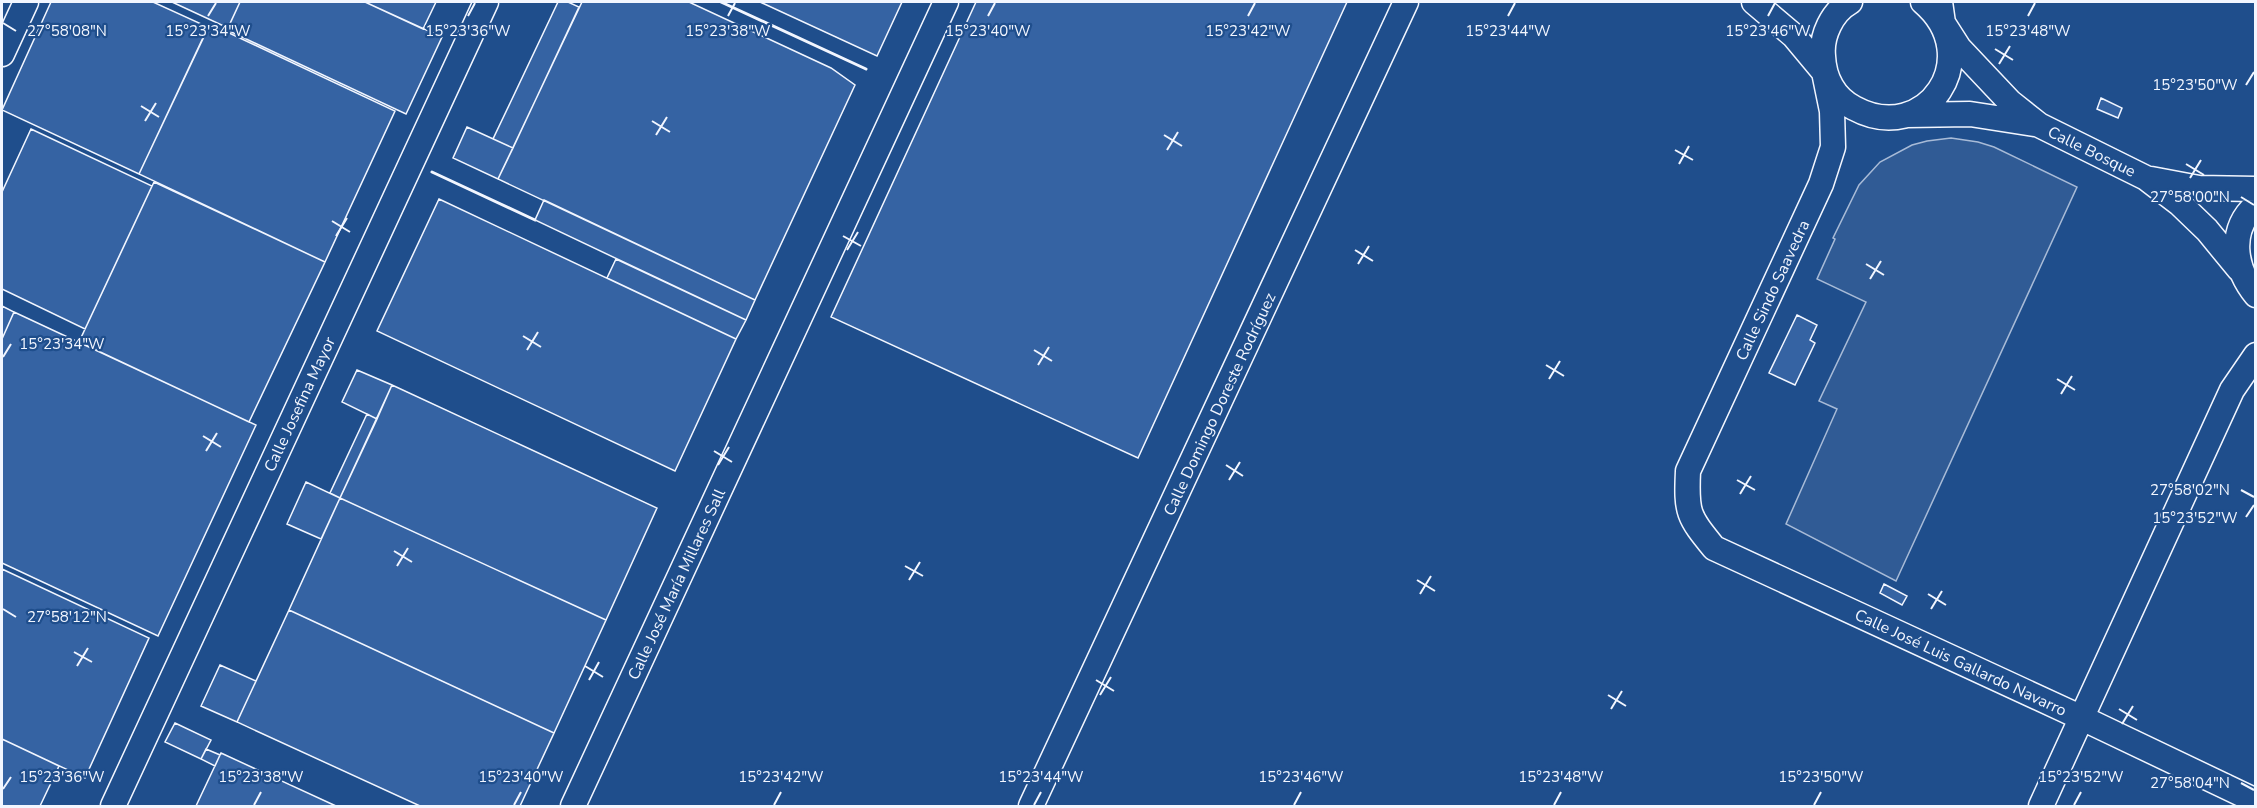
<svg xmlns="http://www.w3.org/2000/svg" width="2257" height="808" font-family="'Nunito Sans',sans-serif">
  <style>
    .parking { fill: #305b95; stroke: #a8bbd7; stroke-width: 1.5 }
    .building { fill: #3563a3; stroke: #f2f6ff; stroke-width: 1.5 }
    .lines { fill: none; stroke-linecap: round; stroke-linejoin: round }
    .street-casing { stroke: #f2f6ff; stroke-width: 27 }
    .street { stroke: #1f4e8c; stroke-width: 24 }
    .wall { stroke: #f2f6ff; stroke-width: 3 }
    .ticks { fill: none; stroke: #f2f6ff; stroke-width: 2 }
    .labels { text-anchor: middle; stroke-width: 4.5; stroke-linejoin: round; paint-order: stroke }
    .street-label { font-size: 16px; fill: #f2f6ff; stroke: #1f4e8c }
    .ticks-label { font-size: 15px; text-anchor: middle; fill: #f2f6ff; stroke: #1f4e8c; stroke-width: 4.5; stroke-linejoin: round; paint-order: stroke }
  </style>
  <rect width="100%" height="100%" fill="#1f4e8c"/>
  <path class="parking" d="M1951,138L1978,142L1994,147L2077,187L1896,581L1786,524L1837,409L1819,401L1866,302L1817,279L1835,239L1833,238L1859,185L1880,162L1912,145L1927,141Z"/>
  <path class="building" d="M51,2H153L208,27L139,174L2,110Z
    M172,2H240L228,28Z
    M240,2H365L442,37L406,114L227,30Z
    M365,2H436L423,29Z
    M558,2H568L579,7L513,148L493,139Z
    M582,2H689L831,68L855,85L755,300L498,179Z
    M760,2H902L877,56Z
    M976,2H1347L1138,458L831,317Z
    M210,24L395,111L325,262L139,174Z
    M2101,98L2122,108L2118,118L2097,109Z
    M467,127L513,148L498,179L453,158Z
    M31,129L152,186L85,329L2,289V192Z
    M154,182L325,262L249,422L79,342Z
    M439,199L736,339L675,471L377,331Z
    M544,200L755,300L746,320L535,220Z
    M616,259L746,320L736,339L607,278Z
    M2,306L14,312L2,339Z
    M14,312L256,425L158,636L2,563V339Z
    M1797,315L1817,325L1810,340L1815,343L1795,385L1769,373Z
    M357,370L392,385L377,419L342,402Z
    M392,385L657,508L606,620L340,498Z
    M367,414L377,419L340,498L330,493Z
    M306,482L340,498L321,539L287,524Z
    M340,498L606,620L554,733L289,610Z
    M2,569L149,638L85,778L2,739Z
    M1884,584L1907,596L1902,605L1880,593Z
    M289,610L554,733L520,806H420L237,722Z
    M220,665L256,681L237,722L201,706Z
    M175,723L211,740L201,759L165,742Z
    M2,739L59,766L40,806H2Z
    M206,749L220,755L215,766L201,759Z
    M221,753L336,806H196Z"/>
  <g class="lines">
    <defs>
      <path id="street" d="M1754,2L1794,36L1824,72L1832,111L1833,147L1821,184L1688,471C1686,513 1688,516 1714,548L2082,718L2256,801
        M1850,2C1832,12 1821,36 1823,56C1824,78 1834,98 1854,108C1926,147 1987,57 1923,2
        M1940,2L1943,23L1959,48L2010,102L2039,125L2146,178L2180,204L2207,230L2239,269
        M2,54L26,2
        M1907,115L1970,114L2034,124
        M2151,179L2199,188L2256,189
        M2256,205C2228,230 2234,268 2256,295
        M113,806L486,2
        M573,806L946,2
        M1031,806L1406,2
        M2041,806L2232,390L2256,355"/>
    </defs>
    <use href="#street" class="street-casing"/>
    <use href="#street" class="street"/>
    <path class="wall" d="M721,2L866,69
      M432,172L535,220"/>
  </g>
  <path class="ticks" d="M208,16L216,3M468,16L475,3M728,16L735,3M988,16L995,3M1248,16L1255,3M1508,16L1515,3M1768,16L1775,3M2028,16L2035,3M3,23L16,31M1995,49L2013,60M1999,64L2010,46M2246,85L2254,72M141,106L159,117M145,121L156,103M652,121L670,132M656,135L667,117M1164,135L1182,146M1167,150L1178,132M1675,150L1693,160M1679,164L1689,146M2186,164L2204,175M2190,178L2201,160M2241,197L2254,205M332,221L350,232M336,236L347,218M843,236L861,246M847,250L858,232M1355,250L1373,261M1358,264L1369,246M1866,264L1884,275M1870,279L1881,261M523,336L541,347M527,350L538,332M1034,350L1052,361M3,357L11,344M1038,365L1049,347M1546,365L1564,376M1549,379L1560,361M2057,379L2075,390M2061,394L2072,376M203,436L221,447M206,451L217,433M714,451L732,462M718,465L729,447M1226,465L1243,476M1229,480L1240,462M1737,480L1755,490M2241,490L2254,497M1740,494L1751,476M2246,517L2254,505M394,551L412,562M397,566L408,548M905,566L923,576M909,580L920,562M1417,580L1435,591M1420,594L1431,576M1928,594L1946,605M3,609L16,617M1931,609L1942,591M74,652L92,662M77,666L88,648M585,666L603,677M589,680L599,662M1096,680L1114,691M1100,695L1111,677M1608,695L1626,706M1611,709L1622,691M2119,709L2137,720M2122,724L2133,706M2241,783L2254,790M3,789L11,777M254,805L261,792M514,805L521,792M774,805L781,792M1034,805L1041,792M1294,805L1301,792M1554,805L1561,792M1814,805L1821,792M2074,805L2081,792"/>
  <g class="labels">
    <g class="street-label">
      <text transform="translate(2092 151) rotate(26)" y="6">Calle Bosque</text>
      <text transform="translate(1772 290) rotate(-65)" y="6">Calle Sindo Saavedra</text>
      <text transform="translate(299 404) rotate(-65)" y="6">Calle Josefina Mayor</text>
      <text transform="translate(1219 404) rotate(-65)" y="6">Calle Domingo Doreste Rodríguez</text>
      <text transform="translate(676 584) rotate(-65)" y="6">Calle José María Millares Sall</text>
      <text transform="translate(1961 662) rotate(25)" y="6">Calle José Luis Gallardo Navarro</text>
    </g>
  </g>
  <g class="ticks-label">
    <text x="208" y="36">15°23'34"W</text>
    <text x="468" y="36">15°23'36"W</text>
    <text x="728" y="36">15°23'38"W</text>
    <text x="988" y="36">15°23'40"W</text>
    <text x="1248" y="36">15°23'42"W</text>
    <text x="1508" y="36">15°23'44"W</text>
    <text x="1768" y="36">15°23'46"W</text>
    <text x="2028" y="36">15°23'48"W</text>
    <text x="67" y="36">27°58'08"N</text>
    <text x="2195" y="90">15°23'50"W</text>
    <text x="2190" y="202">27°58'00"N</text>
    <text x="62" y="349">15°23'34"W</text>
    <text x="2190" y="495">27°58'02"N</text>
    <text x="2195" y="523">15°23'52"W</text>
    <text x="67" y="622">27°58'12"N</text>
    <text x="62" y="782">15°23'36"W</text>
    <text x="261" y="782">15°23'38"W</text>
    <text x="521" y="782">15°23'40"W</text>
    <text x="781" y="782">15°23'42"W</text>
    <text x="1041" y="782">15°23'44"W</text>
    <text x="1301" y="782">15°23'46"W</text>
    <text x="1561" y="782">15°23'48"W</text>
    <text x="1821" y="782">15°23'50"W</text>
    <text x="2081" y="782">15°23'52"W</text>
    <text x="2190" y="788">27°58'04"N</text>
  </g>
  <rect width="2257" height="808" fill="none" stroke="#f2f6ff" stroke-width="6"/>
</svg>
